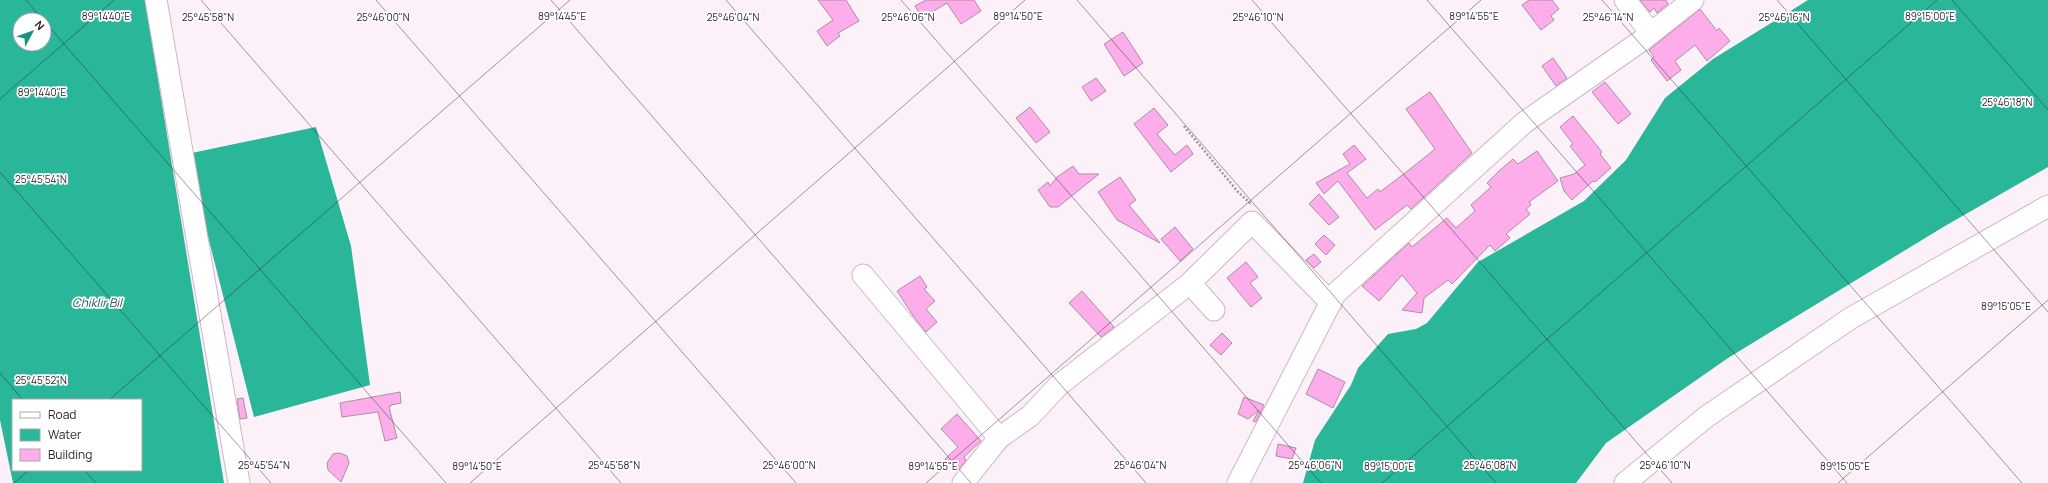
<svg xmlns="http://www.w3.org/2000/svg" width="2048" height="483" font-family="Manrope,sans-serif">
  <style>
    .water { fill: #29b699; fill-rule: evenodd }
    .building { fill: #feadeb; stroke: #ab8fa3 }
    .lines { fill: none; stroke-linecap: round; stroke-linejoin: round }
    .minor-casing { stroke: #d2b5ca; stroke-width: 23 }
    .path { stroke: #9f949c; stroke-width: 2.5; stroke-dasharray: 2 2; stroke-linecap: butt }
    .minor { stroke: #fff; stroke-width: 21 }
    .ticks { fill: none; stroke: #2f242c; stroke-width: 1; stroke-opacity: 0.45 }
    .labels { text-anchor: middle; stroke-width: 3.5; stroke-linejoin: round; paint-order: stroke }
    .water-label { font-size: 12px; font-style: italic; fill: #265b4e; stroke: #fff }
    .ticks-label { font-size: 10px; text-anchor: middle; fill: #2f242c; stroke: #fff; stroke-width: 3.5; stroke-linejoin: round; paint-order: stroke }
  </style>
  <rect width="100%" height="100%" fill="#fcf0f9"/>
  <path class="water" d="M0,0H145L224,483H13L0,420ZM20,20H44V44H20ZM13,400H141V470H13Z
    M1808,0H2048V167L1945,226L1728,358L1606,443L1576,483H1303L1315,440L1351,385L1358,368L1388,334L1416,329L1427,323L1478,262L1584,201L1626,160L1665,98L1713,59Z
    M316,127L351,246L370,385L254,417L187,154Z"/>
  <path class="building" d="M818,0H846L859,21L838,33L840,36L827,46L817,31L833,20Z
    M926,0H974L981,11L961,24L947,3L922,18L915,6Z
    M1529,0H1552L1559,9L1551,16L1554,20L1541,30L1522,5Z
    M1640,0H1666L1668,4L1657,13L1654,8L1650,12Z
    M1700,9L1717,31L1719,28L1730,41L1707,61L1695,45L1675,61L1681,70L1667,81L1651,60L1654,57L1649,50Z
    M1123,32L1143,63L1124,76L1104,44Z
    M1553,58L1567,78L1556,86L1542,66Z
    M1096,78L1106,91L1091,101L1082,87Z
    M1605,82L1631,114L1618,124L1592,92Z
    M1430,92L1472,153L1411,209L1407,205L1375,230L1338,181L1324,194L1316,183L1350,164L1343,154L1354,145L1366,159L1347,173L1367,198L1378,189L1380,192L1409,170L1435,149L1406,109Z
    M1030,107L1050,132L1036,143L1016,118Z
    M1154,108L1168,125L1157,134L1175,155L1187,145L1193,154L1171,172L1134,124Z
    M1573,116L1602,152L1600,154L1611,168L1595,182L1593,181L1572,200L1564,191L1560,178L1574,174L1585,165L1570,146L1573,144L1560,127Z
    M1537,151L1558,181L1529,202L1531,205L1526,209L1530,214L1506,234L1510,238L1495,251L1490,245L1452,284L1448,280L1424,298L1422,313L1402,310L1417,293L1402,275L1379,301L1362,286L1409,243L1412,247L1447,218L1456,228L1475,211L1471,205L1491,187L1487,183L1499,171L1513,159L1518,164Z
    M1073,166L1079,174H1099L1058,207H1050L1038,190L1048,182L1050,186L1057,177Z
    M1120,177L1136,200L1129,205L1160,243L1117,220L1098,192Z
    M1319,194L1339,217L1329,225L1309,204Z
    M1175,227L1193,249L1180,261L1161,239Z
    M1324,235L1335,245L1326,255L1315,244Z
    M1314,254L1321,262L1314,268L1306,260Z
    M1246,262L1258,277L1250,283L1262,298L1251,307L1227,278Z
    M920,276L927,287L924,289L935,301L926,309L937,322L926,332L914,317L897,291Z
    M1082,291L1114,327L1101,337L1069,303Z
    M1222,333L1232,343L1221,355L1210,345Z
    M1318,369L1345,382L1333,408L1306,394Z
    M400,392L401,403L391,405V406L389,407L397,438L385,441L378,412L342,417L340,403Z
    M1244,397L1264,405L1256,422L1253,421L1259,410L1248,419L1238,414Z
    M243,398L247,418L240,419L237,399Z
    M957,414L981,441L964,457L966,460L957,472L945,459L958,447L941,429Z
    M1278,444L1296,448L1292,459L1276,456Z
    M340,453L347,456L349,463L341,482L328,470L327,463L333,454Z"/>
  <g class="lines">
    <defs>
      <path id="minor" d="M156,0L239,483
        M1625,0L1651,33
        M863,275L999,438
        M1190,283L1214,310
        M963,483L999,438L1030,416L1059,385L1189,284L1252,222L1331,303
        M1238,483L1335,294L1525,122L1641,41L1693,0
        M1625,483L1706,417L1851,318L2048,206"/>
    </defs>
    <use href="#minor" class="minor-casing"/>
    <path class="path" d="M1184,126L1238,192L1251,204"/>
    <use href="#minor" class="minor"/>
  </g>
  <path class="ticks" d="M26,0L43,20M201,0L621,483M376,0L796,483M551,0L971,483M726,0L1146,483M901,0L1321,483M1077,0L1496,483M1252,0L1672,483M1427,0L1847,483M1602,0L2022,483M1777,0L2048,312M1952,0L2048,110M44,21L446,483M0,99L114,0M0,172L271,483M0,373L23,400M109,400L570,0M84,470L96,483M14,483L29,470M470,483L1025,0M926,483L1481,0M1382,483L1937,0M1838,483L2048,300"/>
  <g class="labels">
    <g class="water-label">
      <text x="97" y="307">Chiklir Bil</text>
    </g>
  </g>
  <g class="ticks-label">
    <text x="106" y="20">89°14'40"E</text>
    <text x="562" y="20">89°14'45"E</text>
    <text x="1018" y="20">89°14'50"E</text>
    <text x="1474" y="20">89°14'55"E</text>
    <text x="1930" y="20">89°15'00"E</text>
    <text x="208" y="21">25°45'58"N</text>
    <text x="383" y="21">25°46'00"N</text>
    <text x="733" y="21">25°46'04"N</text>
    <text x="908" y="21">25°46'06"N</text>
    <text x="1258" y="21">25°46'10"N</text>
    <text x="1784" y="21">25°46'16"N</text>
    <text x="1608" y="21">25°46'14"N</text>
    <text x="42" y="96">89°14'40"E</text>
    <text x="2007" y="106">25°46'18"N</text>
    <text x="41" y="183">25°45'54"N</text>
    <text x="2006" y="310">89°15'05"E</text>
    <text x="41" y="384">25°45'52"N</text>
    <text x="264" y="469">25°45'54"N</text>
    <text x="614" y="469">25°45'58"N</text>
    <text x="789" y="469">25°46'00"N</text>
    <text x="1140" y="469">25°46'04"N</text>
    <text x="1315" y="469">25°46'06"N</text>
    <text x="1490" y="469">25°46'08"N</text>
    <text x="1665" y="469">25°46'10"N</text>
    <text x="477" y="470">89°14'50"E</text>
    <text x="933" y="470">89°14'55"E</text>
    <text x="1389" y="470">89°15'00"E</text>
    <text x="1845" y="470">89°15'05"E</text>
  </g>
  <rect x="12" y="399" width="130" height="72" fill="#ffffff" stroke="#aca7ab"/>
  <rect x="20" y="412" width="20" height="6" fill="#ffffff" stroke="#aca7ab"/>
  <text x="48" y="419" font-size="12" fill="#2f242c">Road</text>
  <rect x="20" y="429" width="20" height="12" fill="#29b699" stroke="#aca7ab"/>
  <text x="48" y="439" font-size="12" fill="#2f242c">Water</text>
  <rect x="20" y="449" width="20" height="12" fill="#feadeb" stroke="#aca7ab"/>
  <text x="48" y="459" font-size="12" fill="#2f242c">Building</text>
  <g transform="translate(32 32) rotate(49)"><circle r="19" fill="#ffffff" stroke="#aca7ab"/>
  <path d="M0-3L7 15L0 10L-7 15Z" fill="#16947c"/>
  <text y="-6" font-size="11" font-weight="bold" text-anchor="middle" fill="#2f242c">N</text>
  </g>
</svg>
